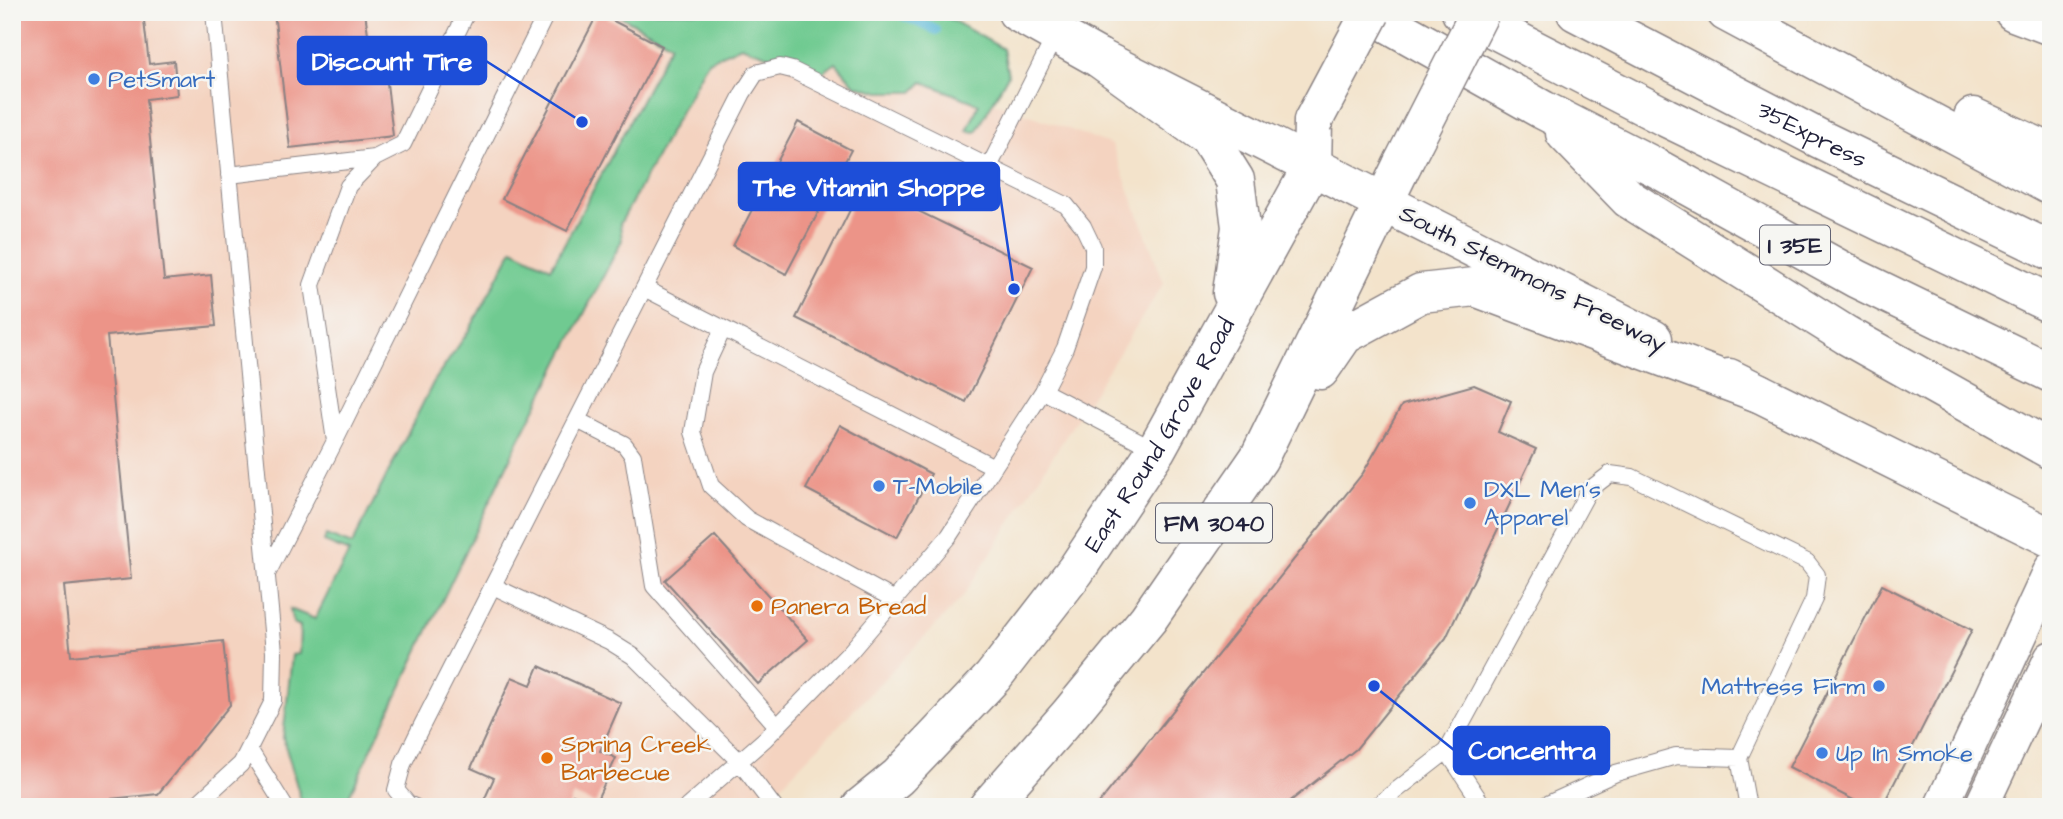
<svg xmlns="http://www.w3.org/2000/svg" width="2063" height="819" font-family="'Architects Daughter',sans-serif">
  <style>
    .built { fill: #f4d3c0 }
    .green { fill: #6fca91; stroke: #487666; stroke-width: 2 }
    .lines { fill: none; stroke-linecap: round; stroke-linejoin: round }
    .stream { stroke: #58b8d7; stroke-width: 10 }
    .building { fill: #ec9488 }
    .service-casing { stroke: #8a8283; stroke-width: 18 }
    .minor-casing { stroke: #8a8283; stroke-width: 36 }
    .secondary-casing { stroke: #8a8283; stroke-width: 41 }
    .primary-casing { stroke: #8a8283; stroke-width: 41 }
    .motorway-casing { stroke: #8a8283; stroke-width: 41 }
    .service { stroke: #fff; stroke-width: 16 }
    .minor { stroke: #fff; stroke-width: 33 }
    .secondary { stroke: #fff; stroke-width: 38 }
    .primary { stroke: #fff; stroke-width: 38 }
    .motorway { stroke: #fff; stroke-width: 38 }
    .primary-bridge-casing { stroke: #8a8283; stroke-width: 41; stroke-linecap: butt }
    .primary-bridge { stroke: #fff; stroke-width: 38 }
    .shop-dot { fill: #3f7fe0; stroke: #f6f6f2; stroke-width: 2.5 }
    .food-dot { fill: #e8710a; stroke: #f6f6f2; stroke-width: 2.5 }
    .labels { text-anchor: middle; stroke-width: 5; stroke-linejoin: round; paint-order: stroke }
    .shield { fill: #f6f6f2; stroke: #626272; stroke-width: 2 }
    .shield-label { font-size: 23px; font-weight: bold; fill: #22223b }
    .shop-label { font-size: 24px; fill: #366cbe; stroke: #f6f6f2; text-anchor: start }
    .street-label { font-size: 24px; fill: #22223b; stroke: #f6f6f2 }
    .food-label { font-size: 24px; fill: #c56008; stroke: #f6f6f2; text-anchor: start }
    .leader { fill: none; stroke: #1d4ed8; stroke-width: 2.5 }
    .callout-dot { fill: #1d4ed8; stroke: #f6f6f2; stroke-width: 2.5 }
    .callout { fill: #1d4ed8; stroke: #1d4ed8; stroke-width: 2.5 }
    .callout-label { font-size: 26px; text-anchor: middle; font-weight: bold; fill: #fff }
  </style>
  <rect width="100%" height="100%" fill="#f6f6f2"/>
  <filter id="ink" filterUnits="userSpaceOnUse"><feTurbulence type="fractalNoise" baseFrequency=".0143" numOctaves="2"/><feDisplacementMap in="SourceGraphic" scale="14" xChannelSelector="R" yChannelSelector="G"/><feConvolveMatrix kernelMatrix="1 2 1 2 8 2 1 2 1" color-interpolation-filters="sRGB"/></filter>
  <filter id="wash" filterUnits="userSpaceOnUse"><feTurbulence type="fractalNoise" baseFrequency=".00686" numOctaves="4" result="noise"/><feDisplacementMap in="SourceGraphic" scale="28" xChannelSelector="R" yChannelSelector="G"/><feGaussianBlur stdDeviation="1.57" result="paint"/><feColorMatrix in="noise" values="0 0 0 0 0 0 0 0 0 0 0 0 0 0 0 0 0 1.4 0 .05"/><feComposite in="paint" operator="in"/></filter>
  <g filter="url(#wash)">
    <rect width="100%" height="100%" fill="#f3e3cb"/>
    <path class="built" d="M12,12H747L1112,145L1164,283L962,598L760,807H12Z"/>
    <path class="green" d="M613,12H938L1003,49L1008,75L976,132L967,131L979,104L923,82L913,92H880L855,85L836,63L820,74L741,46L708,61L620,224L622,240L517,444L349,796L348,807H303L283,738L292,655L299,654L300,626L293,623L290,609L315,619L349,552L324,542L326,535L352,545L433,383L470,329L513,249L551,268L568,237L671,44Z"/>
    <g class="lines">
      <path class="stream" d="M895,12L936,30"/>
    </g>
    <g id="blocks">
      <path class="building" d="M12,12H143L149,64L174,61L177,95L146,99L164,280L211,275L216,326L107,336L131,579L64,586L71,656L223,641L230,705L158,794L34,807H12Z
        M274,12H365L369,41L382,39L393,136L290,148Z
        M598,13L662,46L567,231L502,199Z
        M798,122L851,150L786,274L733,246Z
        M863,184L1033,267L966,402L796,318Z
        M1474,385L1511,401L1498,432L1536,449L1446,638L1356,749L1283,807H1096L1363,473L1402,405Z
        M840,425L931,474L897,537L806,489Z
        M715,536L808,640L758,684L665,580Z
        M1882,585L1972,630L1882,807H1867L1789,767Z
        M539,666L621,703L600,751L616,758L595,804L573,795L568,807H481L494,778L471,768L512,677L531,685Z"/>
    </g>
  </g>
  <g filter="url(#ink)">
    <use href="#blocks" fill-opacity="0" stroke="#8a8283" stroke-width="2"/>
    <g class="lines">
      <defs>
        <path id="service" d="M989,167L1056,34
          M229,175L375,158L403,144L467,12
          M644,288L994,467
          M723,329L703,372L693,432L711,486L747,519L895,600
          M1043,391L1156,450
          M577,420L624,444L633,456L654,586L777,726
          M335,441L312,285L348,186L375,158
          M267,574L335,441L547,12
          M493,586L609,641L633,656L739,761L774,807
          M249,749L285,807
          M1447,751L1484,807
          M194,807L241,764L273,701L274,652L214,12
          M415,807L408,804L396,790L403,764L417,735L743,93L756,73L780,67L792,70L1066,205L1083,226L1093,247V267L1065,348L1043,391L949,536L850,652L765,739L687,807
          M1375,807L1447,751L1589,490L1610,474L1632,477L1807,562L1817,575L1814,599L1739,758L1748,807
          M1541,807L1616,773L1676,756L1739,758"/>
        <path id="minor" d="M1941,807L2051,569
          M1981,807L2051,658"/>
        <path id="secondary" d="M1017,12L1099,58L1653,339
          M2014,12L2051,26
          M1729,378L2051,538"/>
        <g id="primary">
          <path d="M1099,58L1208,137L1235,180L1241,227L1232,293"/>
          <path d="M1320,370L1344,335L1421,293L1475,287L1759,393"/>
          <path id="s1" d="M861,807L898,777L993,677L1076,570L1156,450L1312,167L1313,121"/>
          <path d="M988,807L1069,715L1148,619L1259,458L1403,163"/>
        </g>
        <g id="motorway">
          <path d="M1368,12L1543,110L1651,165L1857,279L2051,373"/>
          <path d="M1461,12L1665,117L2051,304"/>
          <path id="s2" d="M1576,12L1820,139L2051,251"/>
          <path d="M1726,12L2051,186"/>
          <path d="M1973,117L2051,153"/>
          <path d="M1565,133L1629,199L1846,335L2051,450"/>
        </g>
      </defs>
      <use href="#service" class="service-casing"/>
      <use href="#minor" class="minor-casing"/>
      <use href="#secondary" class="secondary-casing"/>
      <use href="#primary" class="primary-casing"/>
      <use href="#motorway" class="motorway-casing"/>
      <use href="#service" class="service"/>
      <use href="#minor" class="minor"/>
      <use href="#secondary" class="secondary"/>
      <use href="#primary" class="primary"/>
      <use href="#motorway" class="motorway"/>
      <defs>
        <path id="primary-bridge" d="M1313,121L1371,12
          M1403,163L1480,12"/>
      </defs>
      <use href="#primary-bridge" class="primary-bridge-casing"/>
      <use href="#primary-bridge" class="primary-bridge"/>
    </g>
  </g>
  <g class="shop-dot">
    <circle cx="94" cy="79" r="7"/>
    <circle cx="879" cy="486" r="7"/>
    <circle cx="1470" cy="503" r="7"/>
    <circle cx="1879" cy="686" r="7"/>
    <circle cx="1822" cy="753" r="7"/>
  </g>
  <g class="food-dot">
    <circle cx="757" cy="606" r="7"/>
    <circle cx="547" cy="758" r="7"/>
  </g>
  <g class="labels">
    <g class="shield">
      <rect x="1760" y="225.5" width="70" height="39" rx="5"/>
      <rect x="1156" y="503.5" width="116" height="39" rx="5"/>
    </g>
    <g class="shield-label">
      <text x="1795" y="253">I 35E</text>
      <text x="1214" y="531">FM 3040</text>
    </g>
    <g class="shop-label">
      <text x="108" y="87">PetSmart</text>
      <text x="893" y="494">T-Mobile</text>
      <text x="1484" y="497">DXL Men's<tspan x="1484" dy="28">Apparel</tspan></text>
      <text x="1865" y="694" text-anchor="end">Mattress Firm</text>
      <text x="1836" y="761">Up In Smoke</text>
    </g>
    <g class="street-label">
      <text dy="8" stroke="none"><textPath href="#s2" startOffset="266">35Express</textPath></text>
      <text transform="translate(1533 278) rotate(27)" y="8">South Stemmons Freeway</text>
      <text dy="8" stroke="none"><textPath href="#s1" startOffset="480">East Round Grove Road</textPath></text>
    </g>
    <g class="food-label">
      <text x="771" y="614">Panera Bread</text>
      <text x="561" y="752">Spring Creek<tspan x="561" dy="28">Barbecue</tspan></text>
    </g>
  </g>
  <path class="leader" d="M582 122L486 61M1014 289L999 187M1374 686L1454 750"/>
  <g class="callout-dot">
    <circle cx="582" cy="122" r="7"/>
    <circle cx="1014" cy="289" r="7"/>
    <circle cx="1374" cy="686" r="7"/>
  </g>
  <g class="callout">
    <rect x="298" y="37" width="188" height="47" rx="7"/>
    <rect x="739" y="163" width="260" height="47" rx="7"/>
    <rect x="1454" y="727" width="155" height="47" rx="7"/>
  </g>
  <g class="callout-label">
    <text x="392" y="70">Discount Tire</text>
    <text x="869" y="196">The Vitamin Shoppe</text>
    <text x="1532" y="759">Concentra</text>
  </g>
  <rect width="2063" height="819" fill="none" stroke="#f6f6f2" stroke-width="42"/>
</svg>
